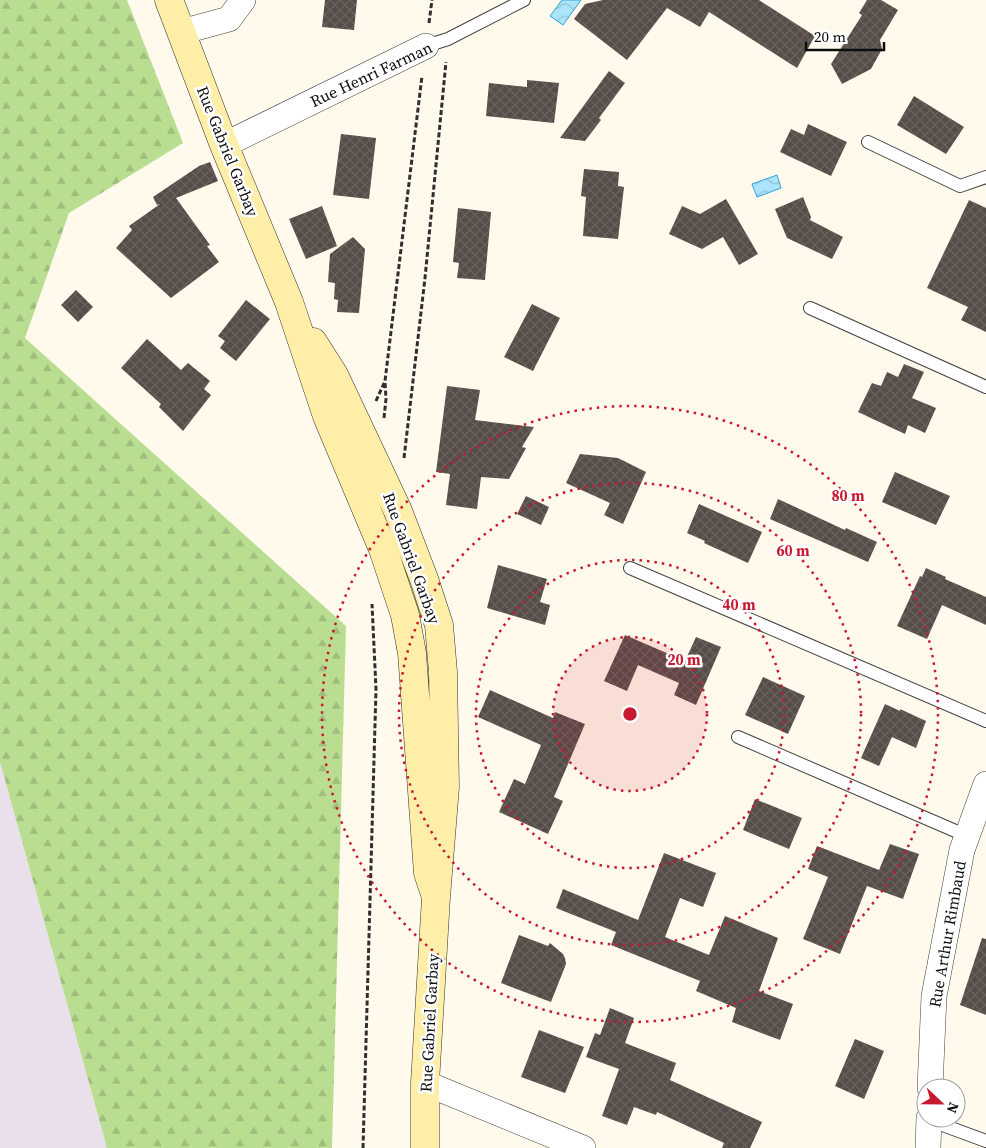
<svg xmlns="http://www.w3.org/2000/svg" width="986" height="1148" font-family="'Source Serif 4',serif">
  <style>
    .industrial { fill: #eae0ec }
    .forest { fill: url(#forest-firs) }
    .water { fill: url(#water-waves); stroke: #2da2d8 }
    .building { fill: url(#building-cross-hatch) }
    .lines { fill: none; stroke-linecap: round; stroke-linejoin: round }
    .lane-casing { stroke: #404040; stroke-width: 14 }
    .street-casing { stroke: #404040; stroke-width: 26 }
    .secondary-casing { stroke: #2f2f2f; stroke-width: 29 }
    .path { stroke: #2f2f2f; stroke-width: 3; stroke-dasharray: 5 2.5; stroke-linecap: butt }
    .lane { stroke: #fff; stroke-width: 12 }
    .street { stroke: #fff; stroke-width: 25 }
    .secondary { stroke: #ffeea7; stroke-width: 28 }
    .ring { fill: none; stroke: #c71a30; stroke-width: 2.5; stroke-dasharray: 2.5 5 }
    .labels { text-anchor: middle; stroke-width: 5; stroke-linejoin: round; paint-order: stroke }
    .street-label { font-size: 16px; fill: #0d0d0d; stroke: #fff }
    .centre { fill: #c71a30; stroke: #fff; stroke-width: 2.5 }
    .ring-label { font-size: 15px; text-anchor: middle; font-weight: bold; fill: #c71a30; stroke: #fff; stroke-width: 5; stroke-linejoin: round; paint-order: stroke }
  </style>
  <defs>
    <pattern id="forest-firs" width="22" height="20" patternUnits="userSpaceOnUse" patternTransform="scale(1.25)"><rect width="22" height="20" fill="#bade91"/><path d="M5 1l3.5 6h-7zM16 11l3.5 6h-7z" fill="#9fbd7c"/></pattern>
    <pattern id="water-waves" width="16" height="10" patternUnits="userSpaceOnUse" patternTransform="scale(1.25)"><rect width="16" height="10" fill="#ace4fb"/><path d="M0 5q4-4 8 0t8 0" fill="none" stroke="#93c2d6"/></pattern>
    <pattern id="building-cross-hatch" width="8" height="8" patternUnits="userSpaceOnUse" patternTransform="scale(1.25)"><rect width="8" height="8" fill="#564c48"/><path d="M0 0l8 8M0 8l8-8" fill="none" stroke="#69615e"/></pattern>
  </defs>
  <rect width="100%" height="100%" fill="#fffaec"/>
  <path class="industrial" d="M0,762L107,1148H0Z"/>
  <path class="forest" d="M0,0H127L183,143L69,213L25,338L346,626L332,1148H107L0,762Z"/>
  <path class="water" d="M562,0H581L563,25L550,16Z
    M777,175L781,188L757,197L752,184Z"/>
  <path class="building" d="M325,0H357L354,30L322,27Z
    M603,0H759L815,36L797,68L709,12L700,27L667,8L627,60L574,19L585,4Z
    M867,0H881L898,10L880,40L882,49L871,69L842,84L831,64L862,15L859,13Z
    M609,71L625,83L599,118L601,120L585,141L560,138Z
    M527,80L559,83L554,123L486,116L489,83L527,87Z
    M914,96L964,127L946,154L897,125Z
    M808,124L847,142L831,176L780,152L791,129L804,135Z
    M341,134L376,138L369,199L333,195Z
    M210,162L218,181L176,198L210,245L207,246L219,262L171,298L116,248L132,230L129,226L160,204L157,205L153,197L199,166Z
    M584,169L619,172L618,186L624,187L618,239L583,236L586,197L581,196Z
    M803,197L811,217L810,220L843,237L832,259L787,238L775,209Z
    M726,199L758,254L739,265L723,237L702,249L669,234L682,206L700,214Z
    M969,200L986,208V332L961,320L968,307L927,288Z
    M322,206L337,246L306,259L289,219Z
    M458,208L491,212L485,280L457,278L459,263L453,262Z
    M353,237L365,249L359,313L337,312L338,300L334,299L335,283L328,282L330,254Z
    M76,290L93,307L78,322L61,305Z
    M246,300L270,319L236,361L220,348L225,341L218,336Z
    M532,304L560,318L533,371L504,357Z
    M147,339L181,370L188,363L210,381L204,389L211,395L183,431L159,407L161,404L121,368Z
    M904,364L924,372L912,398L936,408L925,433L908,425L905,434L858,412L872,383L881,386L887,372L898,377Z
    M447,386L480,390L475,420L534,427L522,447L526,448L509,479L481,477L477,509L446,505L450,474L436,472Z
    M580,454L618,458L646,472L623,524L604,515L610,503L566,483Z
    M895,472L950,496L936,525L882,502Z
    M526,496L549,507L541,525L517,514Z
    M778,499L845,530L846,528L877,542L868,562L770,519Z
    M699,504L762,532L748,563L704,543L705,541L687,533Z
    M498,565L547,579L540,602L550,605L545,625L487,608Z
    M926,568L946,577L945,579L986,597V625L942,605L927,639L897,626L920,576L922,577Z
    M625,635L685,661L696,637L721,647L696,705L674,695L679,683L638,665L627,691L604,681Z
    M763,677L805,696L788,734L745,715Z
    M490,690L553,718L555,712L585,724L554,797L563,801L548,834L499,812L514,779L525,784L541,745L478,717Z
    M885,704L900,711V709L926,721L916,748L892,737L879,766L861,758Z
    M755,799L802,818L789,849L743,830Z
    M890,844L919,854L903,899L867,886L840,954L803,939L828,877L808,869L817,846L879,870Z
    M664,853L716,873L703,907L680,898L665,937L709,955L725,916L778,938L759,991L793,1004L780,1040L732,1022L736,1008L696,991L700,981L611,945L616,932L556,908L563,889L638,920Z
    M519,935L548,946L550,943L563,954L565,958L566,964L551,1002L501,983Z
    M982,938L986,939V1015L960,1005Z
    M610,1008L634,1018L625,1043L676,1063L670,1080L762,1122L750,1148H722L724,1143L657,1112L656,1115L634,1107L627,1125L602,1116L619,1069L586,1057L595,1033L600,1035Z
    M539,1030L584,1047L565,1093L521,1077Z
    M855,1039L884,1051L864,1099L835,1086Z"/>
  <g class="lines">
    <defs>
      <path id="lane" d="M426,46L448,39L524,0
        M868,142L960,186L986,177
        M810,308L986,387
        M630,568L986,721
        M738,737L967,836
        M929,1120L986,1141"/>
      <path id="street" d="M181,32L229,19L243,0
        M224,145L426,46
        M425,1083L583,1148
        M930,1088L934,996L962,850L986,784
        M928,1148L929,1118"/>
      <path id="secondary" d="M169,0L224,145L289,302L327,416L383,549L405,615L412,653L428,873L436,897
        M313,342L334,375L398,511L424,579L439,625L443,672L445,787L436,897L425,1083V1148"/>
    </defs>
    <use href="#lane" class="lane-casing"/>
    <use href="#street" class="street-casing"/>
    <use href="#secondary" class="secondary-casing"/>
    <path class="path" d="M429,23L432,0
      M376,401L385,381
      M384,418L386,399L385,381L422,76
      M404,458L425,278L446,62
      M363,1148L376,689L372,604"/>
    <use href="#lane" class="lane"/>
    <use href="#street" class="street"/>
    <use href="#secondary" class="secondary"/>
  </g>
  <circle cx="630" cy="714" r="77" fill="#c71a30" fill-opacity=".12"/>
  <g class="ring">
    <circle cx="630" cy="714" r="77"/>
    <circle cx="630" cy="714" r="154"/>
    <circle cx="630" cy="714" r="231"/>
    <circle cx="630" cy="714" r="308"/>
  </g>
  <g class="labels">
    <g class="street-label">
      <text transform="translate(371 74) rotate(-25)" y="6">Rue Henri Farman</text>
      <text transform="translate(228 151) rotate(68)" y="6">Rue Gabriel Garbay</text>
      <text transform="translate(412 558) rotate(70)" y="6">Rue Gabriel Garbay</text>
      <text transform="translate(947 934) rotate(-80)" y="6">Rue Arthur Rimbaud</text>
      <text transform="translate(429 1023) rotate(-87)" y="6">Rue Gabriel Garbay</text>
    </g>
  </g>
  <circle cx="630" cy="714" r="8" class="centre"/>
  <g class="ring-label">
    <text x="848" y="501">80 m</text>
    <text x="793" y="556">60 m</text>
    <text x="739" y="610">40 m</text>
    <text x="684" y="665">20 m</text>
  </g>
  <g transform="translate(941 1103) rotate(112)"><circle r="24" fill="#ffffff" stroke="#9e9e9e"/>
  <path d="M0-4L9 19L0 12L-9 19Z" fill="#c71a30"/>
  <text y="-8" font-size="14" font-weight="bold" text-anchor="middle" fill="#0d0d0d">N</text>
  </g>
  <path d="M806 42v8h78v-8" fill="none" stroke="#0d0d0d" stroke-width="2.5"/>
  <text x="814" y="42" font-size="15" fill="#0d0d0d" stroke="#ffffff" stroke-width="4" paint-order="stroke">20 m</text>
</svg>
